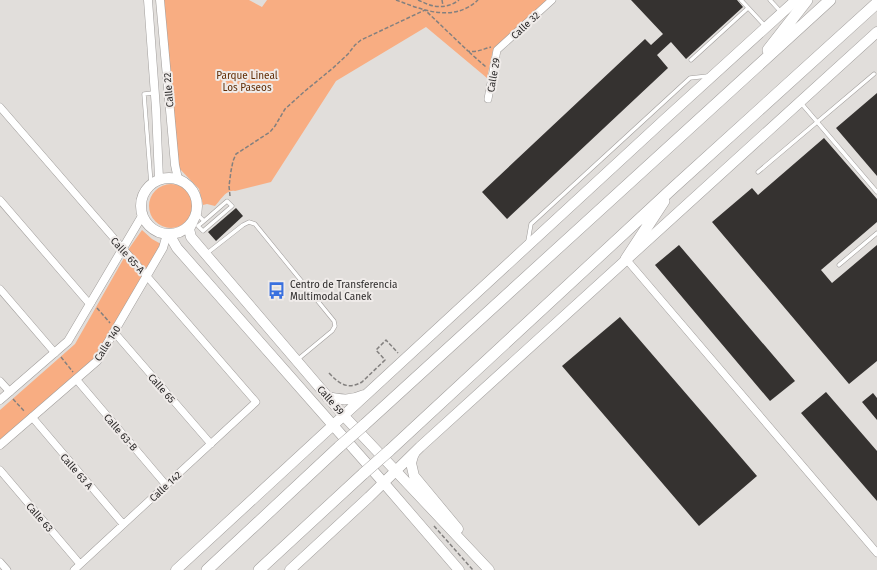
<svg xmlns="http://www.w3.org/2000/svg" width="877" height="570" font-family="'Fira Sans',sans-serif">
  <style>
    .green { fill: #f8ad82 }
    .building { fill: #353230 }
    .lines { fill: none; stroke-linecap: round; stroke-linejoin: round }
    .service-casing { stroke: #a19e9c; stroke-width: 4.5 }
    .minor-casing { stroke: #a19e9c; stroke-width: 8 }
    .tertiary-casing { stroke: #a19e9c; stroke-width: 9 }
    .secondary-casing { stroke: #a19e9c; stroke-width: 11 }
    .trunk-casing { stroke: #a19e9c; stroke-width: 12 }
    .path { stroke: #83807f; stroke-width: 1.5; stroke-dasharray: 4 2; stroke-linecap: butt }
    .service { stroke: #fff; stroke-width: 3.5 }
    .minor { stroke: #fff; stroke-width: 7 }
    .tertiary { stroke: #fff; stroke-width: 8 }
    .secondary { stroke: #fff; stroke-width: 10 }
    .trunk { stroke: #fff; stroke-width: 11 }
    .trunk-bridge-casing { stroke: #a19e9c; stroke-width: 12; stroke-linecap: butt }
    .trunk-bridge { stroke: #fff; stroke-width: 11 }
    .labels { text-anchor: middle; stroke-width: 4; stroke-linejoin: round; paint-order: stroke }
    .street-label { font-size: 10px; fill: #2b2929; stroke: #efebe9 }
    .park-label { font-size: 10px; fill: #602c04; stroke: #efebe9 }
    .poi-label { font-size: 10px; fill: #2b2929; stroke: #efebe9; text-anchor: start }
  </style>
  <rect width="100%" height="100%" fill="#e1dedb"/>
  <path class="green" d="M164,0H249L262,7L267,0H551L493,50L487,78L426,27L336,81L271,182L235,191C226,189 220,201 215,206L207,204L203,205L199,189L179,168Z
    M149 206a22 22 0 1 1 44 0a22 22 0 1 1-44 0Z
    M142,230L152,239L161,244L146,271L128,250Z
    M124,258L142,277L94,359L0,441V410L75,344Z"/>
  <path class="building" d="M631,0H737L743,7L686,59L671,42L657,55L668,68L507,219L482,192L645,39L651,45L663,34Z
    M877,93V176L836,128Z
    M824,138L877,199V222L821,270L832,283L877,245V361L849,384L712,222L752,188L758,195Z
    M236,208L243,216L216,241L208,232Z
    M679,245L795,381L770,401L655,265Z
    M620,317L757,476L699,526L562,366Z
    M826,392L877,451V501L801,413Z
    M873,393L877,398V420L862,402Z"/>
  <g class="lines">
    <defs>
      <path id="service" d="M741,0L766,27
        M770,0L781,12
        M691,60L748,8
        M801,103L877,192
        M758,172L874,74
        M151,184L144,94L154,93
        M196,213L204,221L198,226L203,231L232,206L227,201L204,221
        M528,241L531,224L690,78L708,76
        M206,254L243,225L249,222L255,224L334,321L335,326L332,331L297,360
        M839,265L877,233"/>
      <path id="minor" d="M488,99L497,50L552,0
        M0,107L256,402L74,570
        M0,200L87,301L91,303
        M626,259L877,553
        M0,289L55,353
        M114,332L211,444
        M76,379L166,485
        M0,381L10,392
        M32,417L123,524
        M0,470L80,564
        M0,562L7,570"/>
      <path id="tertiary" d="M148,0L156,109L159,179
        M160,0L175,165L178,179
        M0,400L68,341L142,216
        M0,445L97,361L163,248L167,234"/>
      <path id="secondary" d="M141 206a28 28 0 1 1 56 0a28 28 0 1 1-56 0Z
        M193,221L189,229L191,237L344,416L489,570
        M169,234L177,248L383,482L459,570
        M327,397C341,400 351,401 364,395
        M415,452L413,456L411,463L414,476L458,529
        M176,570L664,120L796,0
        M290,570L369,497L420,447L877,32"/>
      <path id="trunk" d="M768,50L807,0
        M626,259L664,201
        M364,425L830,0
        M389,451L673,188L877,3
        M207,570L340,446
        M259,570L364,473"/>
    </defs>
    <use href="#service" class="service-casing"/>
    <use href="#minor" class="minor-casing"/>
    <use href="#tertiary" class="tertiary-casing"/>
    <use href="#secondary" class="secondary-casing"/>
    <use href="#trunk" class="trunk-casing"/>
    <path class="path" d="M396,0C423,10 453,23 478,0
      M418,0C423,2 428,5 434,6C442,8 453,5 459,0
      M442,0L443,6
      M469,52L486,67
      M230,196L229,186L231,171L233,161L236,154L270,132L275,126L285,109L305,91L333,68L348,54L355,45L361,40L425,10L468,51C476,53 483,49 491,47
      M97,308L110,323
      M61,357L73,372
      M329,373C339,384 348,390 362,382L385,360L376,350L386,340L398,353
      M13,399L25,412
      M434,526L473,570"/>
    <use href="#service" class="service"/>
    <use href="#minor" class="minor"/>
    <use href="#tertiary" class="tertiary"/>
    <use href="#secondary" class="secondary"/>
    <use href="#trunk" class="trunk"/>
    <defs>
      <path id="trunk-bridge" d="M340,446L364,425
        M364,473L389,451"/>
    </defs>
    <use href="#trunk-bridge" class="trunk-bridge-casing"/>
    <use href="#trunk-bridge" class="trunk-bridge"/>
  </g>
  <defs>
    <symbol id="bus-bare" viewBox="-9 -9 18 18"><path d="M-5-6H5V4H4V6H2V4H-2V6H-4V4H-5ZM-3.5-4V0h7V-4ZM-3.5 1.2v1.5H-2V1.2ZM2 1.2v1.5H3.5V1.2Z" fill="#3970df" stroke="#efebe9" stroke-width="2.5" paint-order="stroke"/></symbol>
  </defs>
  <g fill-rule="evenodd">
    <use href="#bus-bare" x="264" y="278" width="25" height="25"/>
  </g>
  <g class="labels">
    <g class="street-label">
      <text transform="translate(525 25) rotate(-43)" y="4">Calle 32</text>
      <text transform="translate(493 75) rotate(-80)" y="4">Calle 29</text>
      <text transform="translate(168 90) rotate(-95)" y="4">Calle 22</text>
      <text transform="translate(128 255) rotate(48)" y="4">Calle 65-A</text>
      <text transform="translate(107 343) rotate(-58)" y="4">Calle 140</text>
      <text transform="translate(162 388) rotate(49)" y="4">Calle 65</text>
      <text transform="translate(331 400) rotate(49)" y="4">Calle 59</text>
      <text transform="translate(121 432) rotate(49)" y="4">Calle 63-B</text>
      <text transform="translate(77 471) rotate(49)" y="4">Calle 63 A</text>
      <text transform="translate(165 486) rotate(-43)" y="4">Calle 142</text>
      <text transform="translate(40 517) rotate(49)" y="4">Calle 63</text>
    </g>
    <g class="park-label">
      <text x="247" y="79">Parque Lineal<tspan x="247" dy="12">Los Paseos</tspan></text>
    </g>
    <g class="poi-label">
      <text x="290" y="288">Centro de Transferencia<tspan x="290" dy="12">Multimodal Canek</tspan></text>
    </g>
  </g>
</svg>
